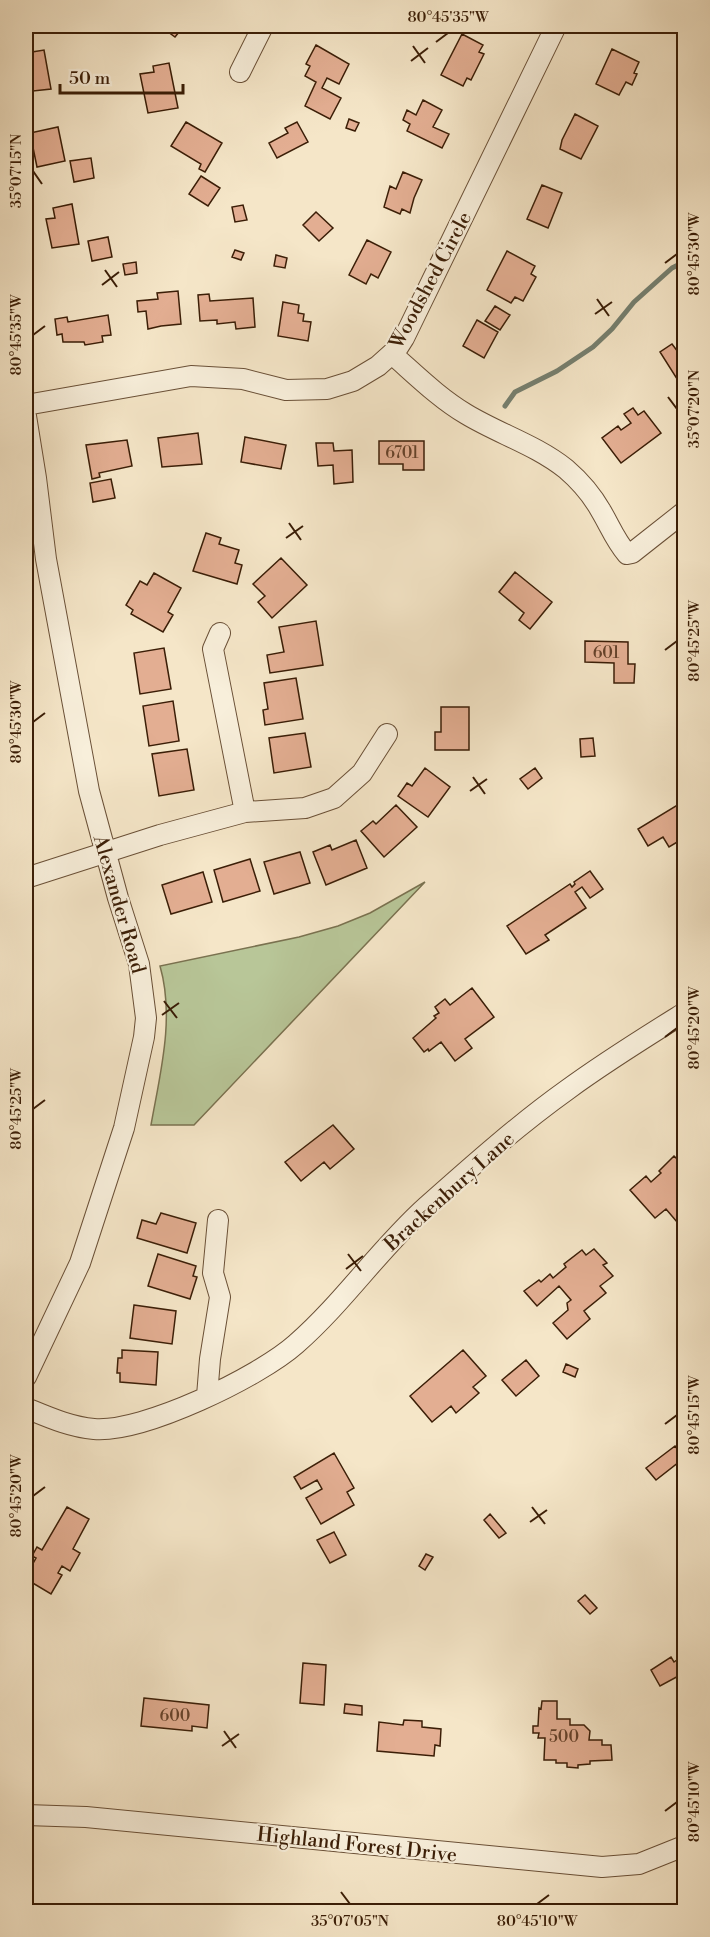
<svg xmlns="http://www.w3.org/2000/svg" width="710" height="1937" font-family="'Libre Bodoni',serif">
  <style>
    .green { fill: #b8c698; stroke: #7a7250; stroke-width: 1.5 }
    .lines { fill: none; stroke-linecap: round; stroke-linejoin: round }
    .stream { stroke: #757f6f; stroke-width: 5 }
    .building { fill: #e3ae92; stroke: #3b1e07; stroke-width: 1.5 }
    .minor-casing { stroke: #6a5037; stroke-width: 22 }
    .minor { stroke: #f8efdb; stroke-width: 20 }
    .ticks { fill: none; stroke: #3b1e07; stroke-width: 2 }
    .labels { text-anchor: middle; stroke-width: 4.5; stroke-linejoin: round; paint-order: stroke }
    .number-label { font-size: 16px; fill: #65422a }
    .street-label { font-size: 20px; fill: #3b1e07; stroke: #f8efdb }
    .neatline { fill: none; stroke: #3b1e07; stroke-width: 2 }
    .ticks-label { font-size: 15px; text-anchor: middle; fill: #3b1e07 }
  </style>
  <rect width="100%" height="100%" fill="#f5e6c8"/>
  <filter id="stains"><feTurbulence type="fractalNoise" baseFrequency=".00333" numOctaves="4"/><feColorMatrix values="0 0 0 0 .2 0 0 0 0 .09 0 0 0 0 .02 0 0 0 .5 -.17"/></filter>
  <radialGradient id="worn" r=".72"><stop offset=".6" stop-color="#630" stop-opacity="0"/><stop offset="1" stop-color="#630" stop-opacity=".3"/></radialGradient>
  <path class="green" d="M425,882L194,1125H151C160,1074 175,1018 160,966L299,937L338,926L370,913Z"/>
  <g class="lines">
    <path class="stream" d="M505,406L515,392L557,371L593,347L612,329L634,302L672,268L684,262"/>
  </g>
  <path class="building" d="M160,26H184L175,37Z
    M641,26H659L655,33Z
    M462,34L483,45L479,52L484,54L471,80L467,78L463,86L441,75Z
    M316,45L349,64L339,84L327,78L322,88L341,98L330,119L305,106L316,82L305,76L310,66L306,64Z
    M612,49L639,62L634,73L637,74L632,85L626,82L619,95L596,84Z
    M44,50L51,89L33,91L32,82L26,83V53Z
    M681,54L684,56V64L678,60Z
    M169,63L178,108L148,113L140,74L154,72L153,66Z
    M423,100L442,110L433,127L449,134L442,148L407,131L410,124L403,120L407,110L416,115Z
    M575,114L598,126L581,159L560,149L562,140Z
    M349,119L359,123L355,131L346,128Z
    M186,122L222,143L205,172L199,169L201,164L171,146Z
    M297,122L308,142L277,158L269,143L288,133L285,128Z
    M58,127L65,161L37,167L30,133Z
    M91,158L94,178L74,182L70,161Z
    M403,172L422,180L414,198L410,213L402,209L400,214L384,207L390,186L396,189Z
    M201,176L220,188L208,206L189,194Z
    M542,185L562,193L548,228L527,219Z
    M72,204L79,244L52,248L46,219L55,218L53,208Z
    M243,205L247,220L235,222L232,207Z
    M316,212L333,228L319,241L303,225Z
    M108,237L112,257L92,261L88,241Z
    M367,240L391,252L378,278L371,274L366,284L349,275Z
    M235,250L244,253L241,260L232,257Z
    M507,251L535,266L531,274L536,277L523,301L515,297L511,303L487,290Z
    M276,255L287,258L285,268L274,266Z
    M136,262L137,273L125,275L123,264Z
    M178,291L181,324L161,326L148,329L146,311L138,312L137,301L158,299L157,293Z
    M209,294L210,301L253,298L255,327L236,329L235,322L217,324V320L200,321L198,295Z
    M283,302L299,305L298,313L304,314L303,321L311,322L308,341L278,336Z
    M495,306L510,315L500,330L485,321Z
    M108,315L111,335L102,336L103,342L85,345L84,342H63L62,334L57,335L55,319L67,317L68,322Z
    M477,320L498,332L484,358L463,346Z
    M672,344L681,356L684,354V390L660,352Z
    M633,408L638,415L644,411L661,433L621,463L602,438L618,426L621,430L631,423L624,414Z
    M198,433L202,464L162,467L158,438Z
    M245,437L286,445L281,469L241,462Z
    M127,440L132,466L99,473L100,477L92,479L86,445Z
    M379,441H424V470H403V464H379Z
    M316,443H333L334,451L352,450L353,482L334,484L333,465L318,466Z
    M111,479L115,498L93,502L90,483Z
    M206,533L221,538L219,544L239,550L235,563L242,565L237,584L193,571Z
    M281,558L307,585L272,618L258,602L265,596L253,584Z
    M515,572L552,602L530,629L519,620L524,613L499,592Z
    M154,573L181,588L168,612L173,615L163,632L131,614L133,610L126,605L140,581L147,585Z
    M316,621L323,665L270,673L267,655L284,652L279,627Z
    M585,641L628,642V664H635L634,683H614V663L585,662Z
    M164,648L171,689L140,694L134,653Z
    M296,678L303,719L265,725L263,710L268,709L264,683Z
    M173,701L179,741L149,746L143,706Z
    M441,707H469V750H435V732H441Z
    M305,733L311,767L274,773L269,738Z
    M593,738L595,756L581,757L580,739Z
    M187,749L194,790L159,796L152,754Z
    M425,768L450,787L428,817L398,796L407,783L412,786Z
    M535,768L542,778L528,789L520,779Z
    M684,801V838L669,847L663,837L648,846L638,829Z
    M396,805L417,827L384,857L361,831L373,821L376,824Z
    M356,840L367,868L326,885L313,852L330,845L332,850Z
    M300,852L310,883L274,894L264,862Z
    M250,859L260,891L223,902L214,870Z
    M590,871L603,889L590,898L582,887L575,892L586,908L545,935L549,940L526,954L507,926L570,884L572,887L575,884L574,882Z
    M203,872L212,902L171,914L162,885Z
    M472,988L494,1017L465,1039L472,1048L455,1061L441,1042L429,1051L428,1049L424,1052L413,1038L436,1018L434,1016L439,1013L435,1007L445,999L450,1005Z
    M333,1125L354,1149L330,1169L324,1162L301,1181L285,1162Z
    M674,1156L679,1161L684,1156L683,1229L666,1209L655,1218L630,1190L646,1176L651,1182L661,1173L659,1171Z
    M161,1213L196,1223L187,1253L137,1238L142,1220L156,1224Z
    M594,1249L607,1263L603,1265L613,1276L600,1286L606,1293L584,1311L590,1319L567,1339L553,1323L568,1310L567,1303L571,1300L559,1286L537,1306L524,1291L539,1280L541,1282L550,1274L553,1278L566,1267L564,1264L582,1250L586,1255Z
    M158,1254L196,1266L193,1276L197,1277L190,1299L148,1286Z
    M134,1305L176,1311L172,1344L130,1338Z
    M122,1350L158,1352L156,1385L120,1382V1373H117L118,1358H122Z
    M463,1350L486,1376L473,1387L479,1393L456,1413L451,1406L432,1422L410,1396Z
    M526,1360L539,1376L516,1396L502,1380Z
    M566,1364L578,1369L575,1377L563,1372Z
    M675,1446L684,1458L656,1480L646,1468Z
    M334,1453L354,1488L347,1492L354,1505L321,1524L306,1498L322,1489L317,1480L301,1489L294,1477Z
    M67,1507L89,1519L73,1549L80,1553L70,1571L62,1566L58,1573L62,1575L51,1594L26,1579V1576L36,1558L32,1556L37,1547L42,1550Z
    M490,1514L506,1533L499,1538L484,1520Z
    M334,1532L346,1555L330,1563L317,1540Z
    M426,1554L433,1557L425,1570L419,1566Z
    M585,1595L597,1608L590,1614L578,1601Z
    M684,1655V1673L660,1686L651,1670L671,1657L674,1662Z
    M303,1663L326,1665L324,1705L300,1703Z
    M144,1698L209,1705L207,1728L192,1726V1731L141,1726Z
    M542,1701H557V1719H570V1725H584L590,1731L589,1740H602V1745H611L612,1760L590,1761V1764L578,1765V1768L567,1767V1763H556V1760H544L545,1738H538L539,1733H533V1726H538L539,1708L541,1709Z
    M345,1704L362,1706V1715L344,1713Z
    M404,1720L422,1721V1727L441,1729L440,1746L435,1745L434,1756L377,1751L379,1722L403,1725Z"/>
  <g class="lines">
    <defs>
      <path id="minor" d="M240,72L263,26
        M392,354C416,375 439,398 466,414C499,434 536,445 566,469C580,481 592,495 601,511C610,526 615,540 627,554L632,553L684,512
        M26,405L191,376L243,379L286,390L327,389L353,381L378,366L397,349L404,338L556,26
        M26,416L36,478L46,559L89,791L118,898L139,964L146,1018L144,1037L124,1128L80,1263L26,1377
        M220,633L213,649L245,812
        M26,878L160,835L245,812L305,808L334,798L362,773L387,734
        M207,1396L210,1359L220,1297L213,1273L218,1220
        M26,1408C48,1417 70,1427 94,1429C143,1433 259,1377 296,1344C344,1302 380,1248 427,1206C472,1166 518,1125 567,1090C605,1062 644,1038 684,1013
        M26,1815L86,1817L602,1867L639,1864L684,1846"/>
    </defs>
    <use href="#minor" class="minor-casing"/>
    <use href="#minor" class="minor"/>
  </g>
  <path class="ticks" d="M436,42L448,33M413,46L425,63M411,61L428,48M33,171L42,184M665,263L677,254M105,270L117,287M102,285L119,272M597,299L609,316M595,314L612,302M33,335L45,326M668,397L677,409M289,523L301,540M286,538L303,526M665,650L677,641M33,722L45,713M473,777L485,794M470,791L487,779M164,1001L177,1018M162,1015L179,1003M665,1037L677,1028M33,1109L45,1100M348,1254L361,1271M346,1269L363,1256M665,1424L677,1415M33,1496L45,1487M532,1507L545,1524M530,1522L547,1510M224,1731L236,1748M222,1746L239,1734M665,1811L677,1802M341,1892L350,1904M537,1904L549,1895"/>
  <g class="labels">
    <g class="number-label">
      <text x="402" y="458">6701</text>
      <text x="606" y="658">601</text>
      <text x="175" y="1721">600</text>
      <text x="564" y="1742">500</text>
    </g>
    <g class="street-label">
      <text transform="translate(430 280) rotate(-62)" y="7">Woodshed Circle</text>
      <text transform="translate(120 904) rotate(74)" y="7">Alexander Road</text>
      <text transform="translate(449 1191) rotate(-42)" y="7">Brackenbury Lane</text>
      <text transform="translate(357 1844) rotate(6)" y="7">Highland Forest Drive</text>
    </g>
  </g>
  <rect width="710" height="1937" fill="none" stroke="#f5e6c8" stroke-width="66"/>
  <path d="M60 84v9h123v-9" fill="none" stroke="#3b1e07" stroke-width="3"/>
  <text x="69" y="84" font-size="18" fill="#3b1e07" stroke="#f8efdb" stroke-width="4.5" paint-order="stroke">50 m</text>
  <rect x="33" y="33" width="644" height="1871" class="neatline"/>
  <g class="ticks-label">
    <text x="448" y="22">80°45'35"W</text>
    <text transform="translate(16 171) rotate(-90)" y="5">35°07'15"N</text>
    <text transform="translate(694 254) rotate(-90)" y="5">80°45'30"W</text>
    <text transform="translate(16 335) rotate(-90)" y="5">80°45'35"W</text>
    <text transform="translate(694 409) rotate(-90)" y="5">35°07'20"N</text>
    <text transform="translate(694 641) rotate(-90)" y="5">80°45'25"W</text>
    <text transform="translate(16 722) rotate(-90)" y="5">80°45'30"W</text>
    <text transform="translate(694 1028) rotate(-90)" y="5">80°45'20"W</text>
    <text transform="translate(16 1109) rotate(-90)" y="5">80°45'25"W</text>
    <text transform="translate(694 1415) rotate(-90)" y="5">80°45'15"W</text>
    <text transform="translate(16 1496) rotate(-90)" y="5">80°45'20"W</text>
    <text transform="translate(694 1802) rotate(-90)" y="5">80°45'10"W</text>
    <text x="350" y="1926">35°07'05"N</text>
    <text x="537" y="1926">80°45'10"W</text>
  </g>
  <rect width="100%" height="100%" filter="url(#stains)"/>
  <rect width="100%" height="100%" fill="url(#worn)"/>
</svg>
